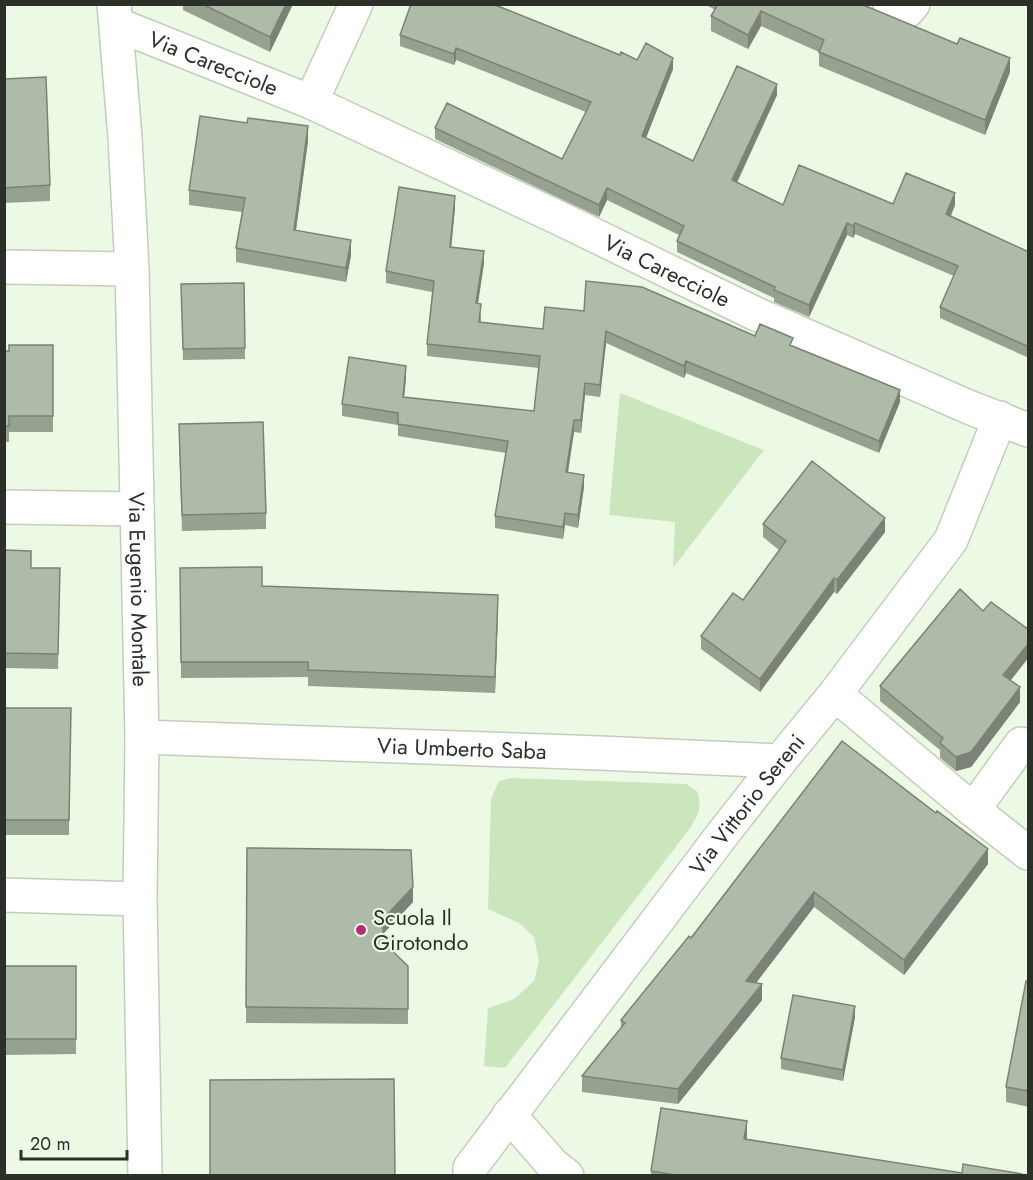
<svg xmlns="http://www.w3.org/2000/svg" width="1033" height="1180" font-family="Jost,sans-serif">
  <style>
    .green { fill: #cbe6bd }
    .lines { fill: none; stroke-linecap: round; stroke-linejoin: round }
    .minor-casing { stroke: #c2cebb; stroke-width: 36 }
    .minor { stroke: #fff; stroke-width: 33 }
    .wall { fill: #96a190 }
    .shaded-wall { fill: #7a8376 }
    .building { fill: #aebba8; stroke: #7a8376; stroke-width: 1.5 }
    .poi-dot { fill: #b33079; stroke: #ecf9e5; stroke-width: 2 }
    .labels { text-anchor: middle; stroke-width: 4.5; stroke-linejoin: round; paint-order: stroke }
    .street-label { font-size: 22px; fill: #2b3029; stroke: #ecf9e5 }
    .poi-label { font-size: 22px; fill: #2b3029; stroke: #ecf9e5; text-anchor: start }
  </style>
  <rect width="100%" height="100%" fill="#ecf9e5"/>
  <path class="green" d="M620,393L764,450L673,568L675,522L609,515Z
    M512,778L686,784L697,791C703,809 698,815 688,831L505,1068L484,1066L488,1008L514,999L534,981L539,961L534,937L519,923L488,909L491,799L499,781Z"/>
  <g class="lines">
    <defs>
      <g id="minor">
        <path id="s1" d="M114,4L125,138L132,269L142,737L140,899L145,1176"/>
        <path d="M890,4L907,11L913,4"/>
        <path id="s2" d="M116,24L311,102L561,219L756,314L971,408L1028,430"/>
        <path d="M311,102L356,4"/>
        <path d="M4,267L132,269"/>
        <path d="M4,507L137,509"/>
        <path d="M835,694L973,810L1028,853"/>
        <path id="s3" d="M142,737L599,753L780,761"/>
        <path d="M973,810L1021,744L1028,746"/>
        <path d="M4,895L140,899"/>
        <path d="M509,1115L553,1165L567,1176"/>
        <path id="s4" d="M470,1176V1168L725,831L780,761L835,694L951,540L1000,418"/>
      </g>
    </defs>
    <use href="#minor" class="minor-casing"/>
    <use href="#minor" class="minor"/>
  </g>
  <path class="wall" d="M183,4H293L270,52L183,10Z
    M705,4H861L1010,72L985,135L819,66V52L761,26L748,49L711,31V16L715,10Z
    M400,35L620,55L673,69L646,138L693,161L777,95L737,183L783,205H955L951,216L1029,252V358L940,318V307L954,276L855,234L853,238L847,235L809,317L774,302V298L677,252V241L679,235L607,200L599,217L435,139V128L562,159L586,112L456,60L454,65L400,46Z
    M4,79L50,185V201L4,203Z
    M308,141L296,230L351,255L346,282L236,262V248L242,212L189,205V190Z
    M455,208L451,248L484,263L478,304L481,316V322L543,329L755,336L793,346L900,402L879,453L686,373L684,378L606,343L600,397L585,395L581,433L574,432L568,472L584,487L578,528L565,525L563,539L495,528V516L506,453L398,436V425L342,416V404L406,378L404,397L534,411L539,368L427,356V344L432,292L386,283V271Z
    M244,283L245,359L183,360L181,284Z
    M53,345V432H9V442H4V351Z
    M179,440L266,513V529L182,531Z
    M763,524L885,532L837,594L834,592L760,692L701,649V636L743,600L779,550L763,537Z
    M4,550L31,568H60L58,669L4,668Z
    M180,568L262,586L498,611L495,693L308,686V677L181,678Z
    M983,611L1029,630V657L1010,681L1020,702L971,767L956,771L940,758V750L880,701V686Z
    M4,708H71L69,835H4Z
    M842,741L988,864L904,975L814,907L756,983L762,1000L678,1104L582,1092V1076L621,1028V1020L691,938Z
    M247,848L413,902L383,934V942L408,966V1024L246,1023Z
    M4,966H76V1054L4,1055Z
    M1029,982V1107L1006,1102V1087Z
    M855,1017L843,1081L781,1069V1058Z
    M747,1136V1139L962,1173L1022,1176H651V1171Z"/>
  <path class="shaded-wall" d="M286,4H293L270,52V37Z
    M761,11V26L748,49V35Z
    M456,48V60L454,65V54Z
    M673,58V69L642,148V136Z
    M1010,58V72L985,135V120Z
    M777,84V95L732,192V180Z
    M308,126V141L294,244V230Z
    M607,188V200L599,217V205Z
    M955,193V205L946,226V214Z
    M455,196V208L450,260V247Z
    M847,223V235L809,317V305Z
    M855,223V234L853,238V226Z
    M351,240V255L346,282V268Z
    M484,251V263L476,315V303Z
    M606,331V343L600,397V385Z
    M686,361V373L684,378V366Z
    M406,366V378L403,409V397Z
    M585,383V395L581,433V420Z
    M900,390V402L879,453V441Z
    M574,420V432L566,484V472Z
    M584,475V487L578,528V515Z
    M565,513V525L563,539V527Z
    M885,518V532L837,594V580Z
    M834,578V592L760,692V679Z
    M498,595V611L495,693V677Z
    M1029,643V657L1003,690V675Z
    M1020,687V702L971,767L956,771V757Z
    M988,849V864L904,975V960Z
    M413,887V902L383,934V919Z
    M814,892V907L746,996V981Z
    M762,984V1000L678,1104V1089Z
    M855,1006V1017L843,1081V1070Z
    M747,1121V1136L744,1153V1139Z"/>
  <path class="building" d="M202,4H286L270,37Z
    M411,4H493L620,55L621,52L637,60L646,43L673,58L642,136L693,161L737,66L777,84L732,180L783,205L799,165L893,204L906,173L955,193L946,214L1029,252V347L940,307L958,266L855,223L853,226L847,223L809,305L774,290L775,287L677,241L684,226L607,188L599,205L435,128L447,103L562,159L591,102L456,48L454,54L400,35Z
    M718,4H861L957,44L960,38L1010,58L985,120L819,52L824,40L761,11L748,35L711,16Z
    M46,77L50,185L4,188V79Z
    M200,116L247,123L248,118L308,126L294,230L351,240L346,268L236,248L245,198L189,190Z
    M399,187L455,196L450,247L484,251L476,303L481,304L479,322L543,329L545,307L584,311L586,281L642,287L755,336L760,324L793,338L790,345L900,390L879,441L686,361L684,366L606,331L600,385L585,383L581,420H574L566,472L584,475L578,515L565,513L563,527L495,516L508,441L398,424V413L342,404L349,357L406,366L403,397L534,411L540,356L427,344L434,281L386,271Z
    M244,283L245,348L183,349L181,284Z
    M9,345H53V416H9V426H4V351H9Z
    M263,422L266,513L182,515L179,424Z
    M812,461L885,518L837,580L834,578L760,679L701,636L733,593L743,600L786,541L763,524Z
    M4,550L31,551V568H60L58,654L4,653Z
    M262,567V586L498,595L495,677L308,670V662H181L180,568Z
    M960,589L983,611L991,602L1029,630V643L1003,675L1020,687L971,752L956,757L940,743L943,738L880,686Z
    M4,708H71L69,820H4Z
    M842,741L936,813L937,811L988,849L904,960L814,892L746,981L762,984L678,1089L582,1076L625,1023L621,1020L689,936L691,938Z
    M247,848L411,850L413,887L383,919V942L408,966V1009L246,1007Z
    M4,966H76V1039H4Z
    M1026,981L1029,982V1091L1006,1087Z
    M793,995L855,1006L843,1070L781,1058Z
    M394,1079L395,1176H210V1080Z
    M661,1108L747,1121L744,1139L962,1173L963,1164L1022,1174L1021,1176H681L651,1171Z"/>
  <circle class="poi-dot" cx="361" cy="930" r="6"/>
  <g class="labels">
    <g class="street-label">
      <text dy="8" stroke="none"><textPath href="#s2" startOffset="105">Via Carecciole</textPath></text>
      <text dy="8" stroke="none"><textPath href="#s2" startOffset="604">Via Carecciole</textPath></text>
      <text dy="8" stroke="none"><textPath href="#s1" startOffset="586">Via Eugenio Montale</textPath></text>
      <text dy="8" stroke="none"><textPath href="#s3" startOffset="320">Via Umberto Saba</textPath></text>
      <text dy="8" stroke="none"><textPath href="#s4" startOffset="465">Via Vittorio Sereni</textPath></text>
    </g>
    <g class="poi-label">
      <text x="373" y="925">Scuola Il<tspan x="373" dy="25">Girotondo</tspan></text>
    </g>
  </g>
  <rect width="1033" height="1180" fill="none" stroke="#2b3029" stroke-width="12"/>
  <path d="M21 1150v9h106v-9" fill="none" stroke="#2b3029" stroke-width="3"/>
  <text x="30" y="1150" font-size="18" fill="#2b3029" stroke="#ecf9e5" stroke-width="4.5" paint-order="stroke">20 m</text>
</svg>
